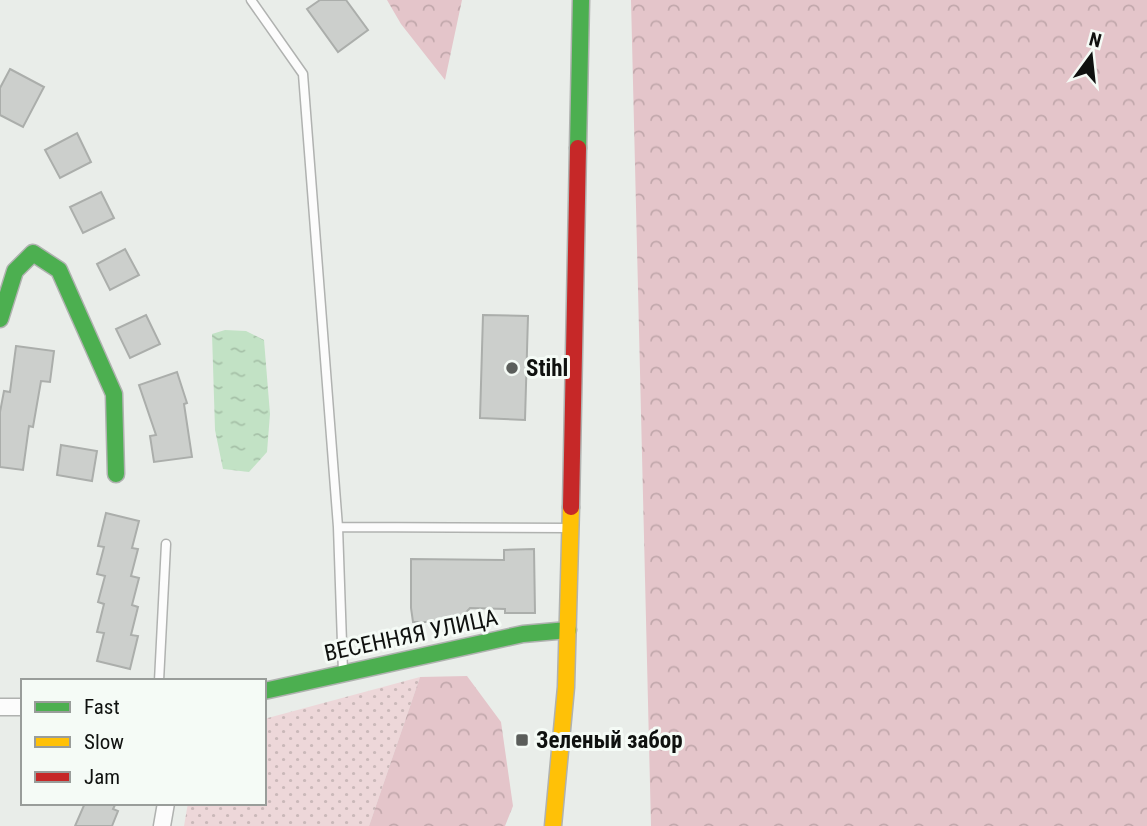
<svg xmlns="http://www.w3.org/2000/svg" width="1147" height="826" font-family="'Roboto Condensed',sans-serif">
  <style>
    .green { fill: url(#green-dots) }
    .forest { fill: url(#forest-crowns) }
    .water { fill: url(#water-ripples) }
    .building { fill: #cccfcc; stroke: #abaeab; stroke-width: 2 }
    .lines { fill: none; stroke-linecap: round; stroke-linejoin: round }
    .lane-casing { stroke: #b0b2b0; stroke-width: 11 }
    .street-casing { stroke: #b0b2b0; stroke-width: 19 }
    .fast-casing { stroke: #b0b2b0; stroke-width: 19 }
    .slow-casing { stroke: #b0b2b0; stroke-width: 19 }
    .jam-casing { stroke: #b0b2b0; stroke-width: 19 }
    .lane { stroke: #fcfcfc; stroke-width: 8 }
    .street { stroke: #fcfcfc; stroke-width: 16 }
    .fast { stroke: #4caf50; stroke-width: 16 }
    .slow { stroke: #ffc107; stroke-width: 16 }
    .jam { stroke: #c62828; stroke-width: 16 }
    .poi-dot { fill: #5b5e5b; stroke: #f5fbf6; stroke-width: 2.5 }
    .labels { text-anchor: middle; stroke-width: 6; stroke-linejoin: round; paint-order: stroke }
    .poi-label { font-size: 23px; font-weight: bold; fill: #0f110f; stroke: #f5fbf6; text-anchor: start }
    .street-label { font-size: 23px; fill: #0f110f; stroke: #f5fbf6 }
  </style>
  <defs>
    <pattern id="green-dots" width="8" height="8" patternUnits="userSpaceOnUse" patternTransform="scale(1.75)"><rect width="8" height="8" fill="#edd7d9"/><path d="M2 2h.1M6 6h.1" fill="none" stroke="#cab8b9" stroke-width="1.8" stroke-linecap="round"/></pattern>
    <pattern id="forest-crowns" width="20" height="18" patternUnits="userSpaceOnUse" patternTransform="scale(1.75)"><rect width="20" height="18" fill="#e4c5ca"/><path d="M2 6a3 3 0 1 1 6 0M12 15a3 3 0 1 1 6 0" fill="none" stroke="#c2a8ac"/></pattern>
    <pattern id="water-ripples" width="26" height="14" patternUnits="userSpaceOnUse" patternTransform="scale(1.75)"><rect width="26" height="14" fill="#c2e2c5"/><path d="M2 4q2-2 4 0t4 0M15 11q2-2 4 0t4 0" fill="none" stroke="#a6c1a8"/></pattern>
  </defs>
  <rect width="100%" height="100%" fill="#e9ede9"/>
  <path class="green" d="M420,677L369,826H184L188,803H264V719Z"/>
  <path class="forest" d="M387,0H462L445,80L401,24Z
    M631,0H1147V826H651Z
    M467,676L501,722L513,806L505,826H369L420,677Z"/>
  <path class="water" d="M225,330L246,331L264,340L270,414L267,452L249,472L223,469L215,430L212,334Z"/>
  <path class="building" d="M320,0H346L368,30L338,52L307,9Z
    M10,69L44,87L23,127L0,115V88Z
    M77,133L91,162L60,178L45,150Z
    M101,192L114,218L83,233L70,207Z
    M125,249L139,275L110,290L97,264Z
    M146,315L160,344L130,358L116,329Z
    M483,315L528,316L525,420L480,418Z
    M16,346L54,351L50,382L41,381L33,427L29,426L23,470L0,467V412L4,391L10,392Z
    M177,372L187,403L184,404L192,457L154,462L150,436L156,435L139,385Z
    M61,445L97,451L92,481L57,475Z
    M106,513L139,521L132,548L138,549L131,576L139,578L132,605L138,607L131,635L138,636L130,669L97,661L104,633L97,632L104,604L98,602L105,576L97,574L104,547L98,546Z
    M534,549L535,613H505V609L470,608L457,622H413L411,608V559L504,560V550Z
    M85,803H116L113,809L118,811L112,826H75Z"/>
  <g class="lines">
    <defs>
      <path id="lane" d="M251,0L303,74L338,527L343,672
        M338,527L569,528
        M159,681L166,544"/>
      <path id="street" d="M0,707H23
        M162,826L166,803"/>
      <path id="fast" d="M578,148L581,0
        M0,319L15,271L33,253L59,270L114,394L116,474
        M264,691L523,634L568,630"/>
      <path id="slow" d="M553,826L566,687L571,507"/>
      <path id="jam" d="M571,507L578,148"/>
    </defs>
    <use href="#lane" class="lane-casing"/>
    <use href="#street" class="street-casing"/>
    <use href="#fast" class="fast-casing"/>
    <use href="#slow" class="slow-casing"/>
    <use href="#jam" class="jam-casing"/>
    <use href="#lane" class="lane"/>
    <use href="#street" class="street"/>
    <use href="#fast" class="fast"/>
    <use href="#slow" class="slow"/>
    <use href="#jam" class="jam"/>
  </g>
  <g class="poi-dot">
    <circle cx="512" cy="368" r="7"/>
    <rect x="515" y="733" width="14" height="14" rx="3.5"/>
  </g>
  <g class="labels">
    <g class="poi-label">
      <text x="526" y="376">Stihl</text>
      <text x="536" y="748">Зеленый забор</text>
    </g>
    <g class="street-label">
      <text transform="translate(411 635) rotate(-12)" y="8">ВЕСЕННЯЯ УЛИЦА</text>
    </g>
  </g>
  <rect x="21" y="679" width="245" height="126" fill="#f5fbf6" stroke="#999d9a" stroke-width="2"/>
  <rect x="35" y="702" width="35" height="10" fill="#4caf50" stroke="#999d9a" stroke-width="2"/>
  <text x="84" y="714" font-size="21" fill="#0f110f">Fast</text>
  <rect x="35" y="737" width="35" height="10" fill="#ffc107" stroke="#999d9a" stroke-width="2"/>
  <text x="84" y="749" font-size="21" fill="#0f110f">Slow</text>
  <rect x="35" y="772" width="35" height="10" fill="#c62828" stroke="#999d9a" stroke-width="2"/>
  <text x="84" y="784" font-size="21" fill="#0f110f">Jam</text>
  <g transform="translate(1091 56) rotate(15)" stroke="#f5fbf6" stroke-width="5" paint-order="stroke">
  <path d="M0-5L12 26L0 18L-12 26Z" fill="#0f110f"/>
  <text y="-10" font-size="19" font-weight="bold" text-anchor="middle" fill="#0f110f">N</text>
  </g>
</svg>
